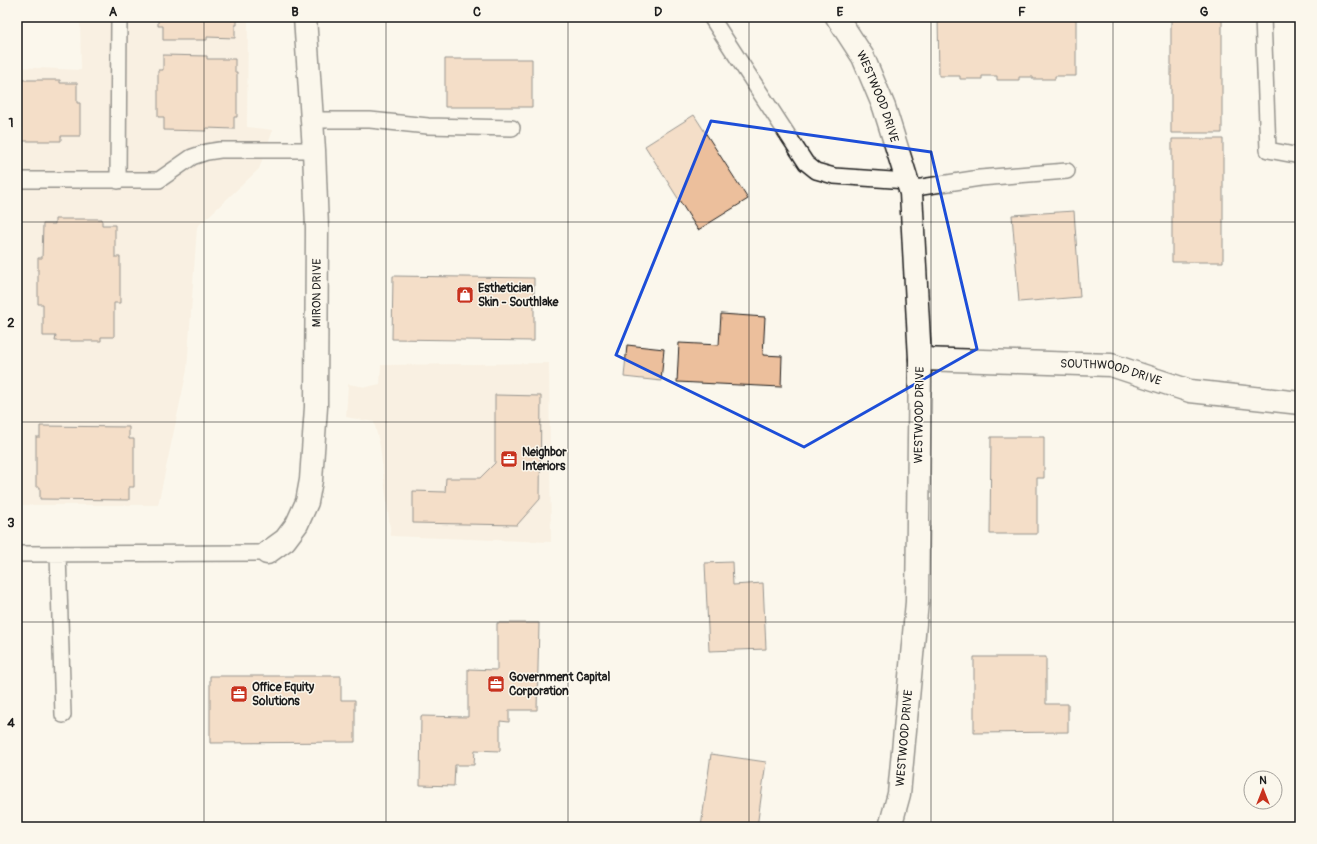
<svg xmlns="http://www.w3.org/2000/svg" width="1317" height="844" font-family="Pangolin,sans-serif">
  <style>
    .built { fill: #f6e6d4 }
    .building { fill: #ecbf9c; stroke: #1c1c1c }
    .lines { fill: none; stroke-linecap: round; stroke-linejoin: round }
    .lane-casing { stroke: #1c1c1c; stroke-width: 18 }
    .street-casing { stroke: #1c1c1c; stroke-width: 25 }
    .lane { stroke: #fbf7ec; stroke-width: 15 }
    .street { stroke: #fbf7ec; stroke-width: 22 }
    .marked { fill: none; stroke: #1d4ed8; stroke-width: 3; stroke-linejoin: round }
    .grid { fill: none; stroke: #1c1c1c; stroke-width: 1; stroke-opacity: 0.55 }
    .labels { text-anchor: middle; stroke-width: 3; stroke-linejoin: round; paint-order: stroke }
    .street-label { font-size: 12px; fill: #1c1c1c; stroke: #fbf7ec }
    .poi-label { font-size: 12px; font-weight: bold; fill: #1c1c1c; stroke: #fbf7ec; text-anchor: start }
    .neatline { fill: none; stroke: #1c1c1c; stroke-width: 1.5 }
    .grid-label { font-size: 13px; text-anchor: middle; font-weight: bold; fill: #1c1c1c }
  </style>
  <rect width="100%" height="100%" fill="#fbf7ec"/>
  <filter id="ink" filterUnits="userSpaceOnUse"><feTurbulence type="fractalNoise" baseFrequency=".025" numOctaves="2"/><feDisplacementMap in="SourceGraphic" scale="8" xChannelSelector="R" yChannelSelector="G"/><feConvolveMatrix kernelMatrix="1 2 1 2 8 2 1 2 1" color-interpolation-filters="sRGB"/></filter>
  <g filter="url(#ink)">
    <path class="built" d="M80,17H248L247,127L273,130L259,169L197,227L187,370L158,505H17V67L81,70Z
      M549,363L551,542L391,536L380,446L374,422L346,417L348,384L366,387L380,384L381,365Z"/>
    <path class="building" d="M158,17H237V25H235V38L207,37V40H163V26H158Z
      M957,17H1061V18L1076,19V76H1055V79H1033V77H1019V80H997V76H982V79H960V76H939L938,18Z
      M1171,17H1222V133H1171Z
      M163,55L207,56V59H235V72H237V117H234V129L206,128V131L164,130V117H158V70H163Z
      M445,59H532V107H445Z
      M17,80H60V83H77V103H80V136H61V141H17Z
      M694,115L748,199L698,230L645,146Z
      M1172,139H1223V262H1172Z
      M1074,211L1080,297L1019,302L1012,215Z
      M55,219H102V225H115V257H120V303H114V337H101V341H55L56,336H43V304H38V258H42L43,224H55Z
      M393,276L534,278V341L392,339Z
      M721,314L765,317L763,355L782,356L781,387L677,382L679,343L719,345Z
      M627,345L664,349L661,381L624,377Z
      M495,395L541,396L540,499L517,525L413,523V491L445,492L446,478H480L495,463Z
      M40,426L129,427V439H134V487H129V500L40,499V487H36V437H40Z
      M991,437H1044V478H1037V534H990Z
      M732,562L733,585L763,583L766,649L709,651L705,563Z
      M497,623H539L537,710H509V722L500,721V751L475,750L474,765H455L454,786L420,785L421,716L468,717V669L497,670Z
      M974,657H1046V704H1068V732L974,733Z
      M210,676H341V700H355V742L210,743Z
      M711,754L766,762L757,827H701Z"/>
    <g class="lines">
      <defs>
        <path id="lane" d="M711,17L806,163L816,171L834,176L907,181
          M1263,17L1268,150L1300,156
          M312,120H370L428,126L512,128
          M17,180H159L192,157L207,152L220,150H314
          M118,181L119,17
          M909,189L980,178L1067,171
          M17,554L267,553
          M58,554L63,715"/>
        <g id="street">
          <path id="s1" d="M837,17L863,57L884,107L911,193L920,359L917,602L899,794L890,827"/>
          <path id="s2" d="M920,359L1111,365L1190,391L1300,403"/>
          <path id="s3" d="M267,553L285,540L297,524L307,502L311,480L316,407L317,228L314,150L305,17"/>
        </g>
      </defs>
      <use href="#lane" class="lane-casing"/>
      <use href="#street" class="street-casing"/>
      <use href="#lane" class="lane"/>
      <use href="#street" class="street"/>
    </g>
  </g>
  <path d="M0 0H1317V844H0ZM711,121L931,152L977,349L804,447L616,355Z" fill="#fbf7ec" fill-opacity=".55" fill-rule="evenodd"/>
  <path class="marked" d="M711,121L931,152L977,349L804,447L616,355Z"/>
  <path class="grid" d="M204,17V827M386,17V827M568,17V827M749,17V827M931,17V827M1113,17V827M17,222H1300M17,422H1300M17,622H1300"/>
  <defs>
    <symbol id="shop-square" viewBox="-11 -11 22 22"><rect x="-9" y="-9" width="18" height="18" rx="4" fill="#c8321e" stroke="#fbf7ec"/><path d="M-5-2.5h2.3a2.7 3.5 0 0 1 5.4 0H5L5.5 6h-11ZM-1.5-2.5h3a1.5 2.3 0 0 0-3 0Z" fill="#fff"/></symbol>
    <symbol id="office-square" viewBox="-11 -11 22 22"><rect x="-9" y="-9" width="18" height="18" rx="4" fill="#c8321e" stroke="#fbf7ec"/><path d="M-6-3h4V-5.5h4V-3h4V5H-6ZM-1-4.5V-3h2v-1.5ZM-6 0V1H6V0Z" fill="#fff"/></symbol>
  </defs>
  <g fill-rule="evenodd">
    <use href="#shop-square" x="455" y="285" width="20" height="20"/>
    <use href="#office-square" x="499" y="449" width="20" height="20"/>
    <use href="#office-square" x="486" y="674" width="20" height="20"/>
    <use href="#office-square" x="229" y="684" width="20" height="20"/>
  </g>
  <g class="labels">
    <g class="street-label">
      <text dy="4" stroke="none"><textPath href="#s1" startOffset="90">WESTWOOD DRIVE</textPath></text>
      <text dy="4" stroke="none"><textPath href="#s3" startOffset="276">MIRON DRIVE</textPath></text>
      <text dy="4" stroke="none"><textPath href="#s2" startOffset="192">SOUTHWOOD DRIVE</textPath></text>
      <text transform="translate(919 415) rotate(-89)" y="4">WESTWOOD DRIVE</text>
      <text transform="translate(904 738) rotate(-85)" y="4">WESTWOOD DRIVE</text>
    </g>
    <g class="poi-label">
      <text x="478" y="292">Esthetician<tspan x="478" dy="14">Skin - Southlake</tspan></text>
      <text x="522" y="456">Neighbor<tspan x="522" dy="14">Interiors</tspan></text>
      <text x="509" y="681">Government Capital<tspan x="509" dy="14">Corporation</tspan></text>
      <text x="252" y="691">Office Equity<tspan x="252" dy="14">Solutions</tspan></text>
    </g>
  </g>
  <rect width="1317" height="844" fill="none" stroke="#fbf7ec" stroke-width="44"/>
  <g transform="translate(1263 790)"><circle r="19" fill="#fbf7ec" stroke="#a29f99"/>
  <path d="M0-3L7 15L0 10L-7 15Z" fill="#c8321e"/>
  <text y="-6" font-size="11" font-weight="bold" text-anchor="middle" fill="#1c1c1c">N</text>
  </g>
  <rect x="22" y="22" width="1273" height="800" class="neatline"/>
  <g class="grid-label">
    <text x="113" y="16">A</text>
    <text x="295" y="16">B</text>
    <text x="477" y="16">C</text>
    <text x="658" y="16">D</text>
    <text x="840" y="16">E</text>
    <text x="1022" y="16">F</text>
    <text x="1204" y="16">G</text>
    <text x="11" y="127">1</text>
    <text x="11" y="327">2</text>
    <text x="11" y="527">3</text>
    <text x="11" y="727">4</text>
  </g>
</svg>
